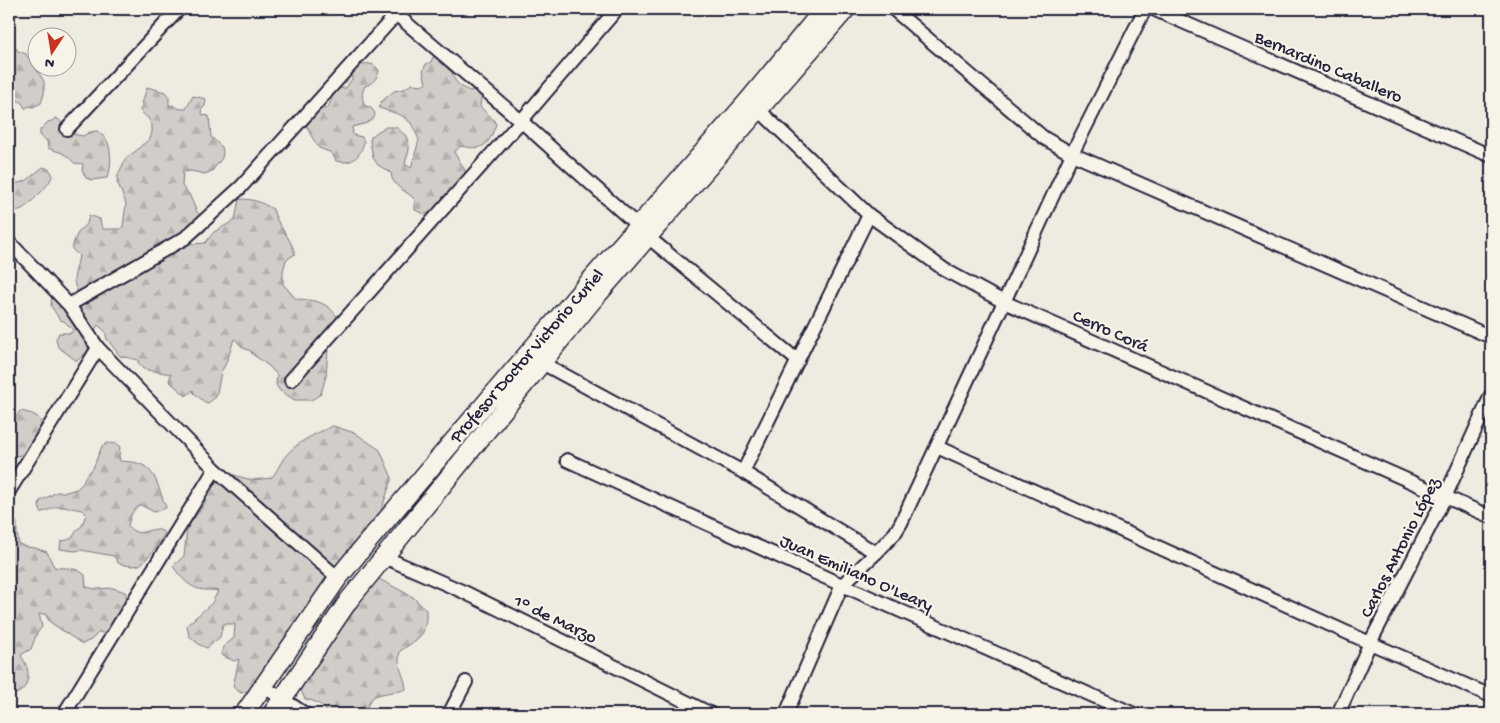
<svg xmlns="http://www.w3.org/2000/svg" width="1500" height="723" font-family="'Gochi Hand',sans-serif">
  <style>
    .forest { fill: url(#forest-firs); stroke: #7a7882 }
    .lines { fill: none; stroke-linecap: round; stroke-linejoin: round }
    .street-casing { stroke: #22223b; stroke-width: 16 }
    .secondary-casing { stroke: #22223b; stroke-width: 21 }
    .street { stroke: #f7f3e8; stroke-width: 12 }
    .secondary { stroke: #f7f3e8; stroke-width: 18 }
    .labels { text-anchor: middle; stroke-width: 4.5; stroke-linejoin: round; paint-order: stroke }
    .street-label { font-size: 18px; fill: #22223b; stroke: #f7f3e8 }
  </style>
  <defs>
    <pattern id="forest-firs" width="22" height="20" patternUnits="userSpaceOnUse" patternTransform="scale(1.25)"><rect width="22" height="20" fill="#d1cdc9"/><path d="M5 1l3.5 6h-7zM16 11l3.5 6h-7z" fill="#b3b0ae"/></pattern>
  </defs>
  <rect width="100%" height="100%" fill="#eeebe1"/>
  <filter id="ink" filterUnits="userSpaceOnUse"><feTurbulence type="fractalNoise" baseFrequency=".02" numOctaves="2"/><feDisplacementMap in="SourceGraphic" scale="10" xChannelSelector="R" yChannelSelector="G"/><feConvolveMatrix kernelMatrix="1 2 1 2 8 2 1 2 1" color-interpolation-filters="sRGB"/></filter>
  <g filter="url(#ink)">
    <path class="forest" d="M9,34L15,47L18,51L26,54L44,81V94L41,103L33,107L29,106L26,108H25L22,103L9,95Z
      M433,57C441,58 446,61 448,69L452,72C453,81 461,88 470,91L476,89L482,94L480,106C485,113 492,116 496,124C489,146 483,151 461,146L454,152L465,170L464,180L435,214L428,213L425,214L415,210V200C407,190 392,188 391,173L378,165L373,158L370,141L371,137L377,132L386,127H396L406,136L409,145V150L405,164L411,168L419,140L416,133L411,123L401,115L379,108L381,102L394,91L404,89L412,84L424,85L426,83L423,71L426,64L431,62Z
      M364,64C371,63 376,65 379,71C377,78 373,84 365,86C361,93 362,99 365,106L370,107L375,113L374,118L367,123L352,127L353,135L362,137L364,142C360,157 353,165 336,161L332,153L319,148C314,140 308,132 306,123C311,115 319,109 328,108L336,88H346L352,79V74L358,67Z
      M147,87L165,92L169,97V106L173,105C177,109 181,109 186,109L193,96L206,99L205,106L201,110L203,115L209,116L211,137L222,147L223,152L222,158L212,171L205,174L191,171L183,172L182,186L189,194L197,212L206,221L205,231L191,242L193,244L205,243L214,232L235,220L239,199C255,199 260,202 273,209C277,226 291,237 295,254L286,260L283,271V284L296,299C316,300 331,302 340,323L328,350L326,376L321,394L311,400H295L280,391L276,385L277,375L269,366L252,354L251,351L243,348L235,339H234L228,358L224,367L221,372L216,397L208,403C203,402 198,396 194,393L193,390L186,396L185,395L169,381L171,374L143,369L138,362V360L120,356L107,339L105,331L98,325L94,331L87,352L77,361L58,347L56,339L59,333H71L73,330L64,321L60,320L51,306L52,296L60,292L67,293L80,306H82L86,301C68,284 75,277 79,256L72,249C74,240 78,229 87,224L89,215L100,219L101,225L103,229H121L123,226L126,204L119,186L117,183L118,175L126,158L136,151L142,145L150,139L152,132V125L148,118L140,111Z
      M55,118L58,119L72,134L83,136L90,132L97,131C100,134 104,136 106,139C112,148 112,170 107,178L91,180L86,178L82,170L83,164C80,163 77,164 74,163C73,162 69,157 68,157C61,151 54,151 48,148L47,141L40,135V130L48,122L52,121Z
      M43,167C47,168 52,170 52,175C53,182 29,205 22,209C18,211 15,210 10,210L9,208V179L14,184L26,181Z
      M20,411C25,412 31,413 36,416C50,424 30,446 24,455L13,456L9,465V422H13Z
      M333,426L355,433L380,450L392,478L375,529L300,620L286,633L279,653L266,678L250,690L241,693L233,687L239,659L234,661L221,655L223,647L234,638L235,624H223L220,637L207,648L200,645L189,636L187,625L212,603L218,591C213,590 210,590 205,590C190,589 181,578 173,566L184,556L187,528L205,503L208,491L214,478L226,473L252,480L271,478C277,472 279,465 284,458C296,442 315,434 333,426Z
      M107,443L117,444L120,447L119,456L120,461C126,462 133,461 140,464C157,470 159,492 166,507V508L154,512L141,505C132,509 130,517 128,526C141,542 150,522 165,533C161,541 146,562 139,565C133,567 124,565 118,563L114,556L81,550L75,551L60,549L61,541C79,539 71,532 82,526L86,514C85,513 85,512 84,511C81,509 59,506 56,507C50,508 47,512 41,512L39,506L40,501L57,492H66L77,489L83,483L85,477L93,468L102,446Z
      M9,518L14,519L17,522V534L19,544L26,547L35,548L47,552L54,567C66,569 75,566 85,575L86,587L96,589L113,588L125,592C132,605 120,621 114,633L105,634L99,632L91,640L82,644L50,622L45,614H39L42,627L37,633L31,649L21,655C24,661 28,667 28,674C28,686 21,696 9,694Z
      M366,572L413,597L426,610C427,637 420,637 400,651C396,667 405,675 406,689C395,694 374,691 369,702C367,705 367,711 366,714H326V710C320,703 314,701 305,699L300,689L310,670L320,659L316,645L317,628L327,614L335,615Z"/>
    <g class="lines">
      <defs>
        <path id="street" d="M390,9L521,121L638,226L648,237L798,361
          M893,9L1044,138L1072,154L1491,337
          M1153,9L1491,156
          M759,110L869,215L945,270L1004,302L1491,517
          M67,129L179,9
          M9,242L69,305L98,348L215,469L338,578
          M69,305L185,238L241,187L401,9
          M542,363L743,472L876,553
          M291,380L521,121L617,9
          M937,447L1370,643L1491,696
          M567,460L842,585L1134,714
          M743,472L869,215
          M9,491L98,348
          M384,557L464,592L711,714
          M263,686L305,714
          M64,714L215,469
          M449,714L466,682
          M786,714L842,585L876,553L895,533L901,523L1004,302L1072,154L1145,9
          M1338,714L1370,643L1445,497L1491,395"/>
        <path id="secondary" d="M244,714L338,578L365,545L581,291L748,101L824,9
          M272,714L349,600L592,301L846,9"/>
      </defs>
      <use href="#street" class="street-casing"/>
      <use href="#secondary" class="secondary-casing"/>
      <use href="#street" class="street"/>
      <use href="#secondary" class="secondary"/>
    </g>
  </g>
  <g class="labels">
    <g class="street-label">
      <text transform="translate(1329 66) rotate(23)" y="6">Bernardino Caballero</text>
      <text transform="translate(1111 330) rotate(24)" y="6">Cerro Corá</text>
      <text transform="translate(526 355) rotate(-49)" y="6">Profesor Doctor Victorio Curiel</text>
      <text transform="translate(1399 547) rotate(-63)" y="6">Carlos Antonio López</text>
      <text transform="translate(857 572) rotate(24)" y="6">Juan Emiliano O'Leary</text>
      <text transform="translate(556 618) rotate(26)" y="6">1° de Marzo</text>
    </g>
  </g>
  <rect width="1500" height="723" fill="none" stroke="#f7f3e8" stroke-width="30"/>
  <rect x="15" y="15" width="1470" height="693" fill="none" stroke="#22223b" stroke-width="2" filter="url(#ink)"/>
  <g transform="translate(52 52) rotate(192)"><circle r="24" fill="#f7f3e8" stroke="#a29fa3"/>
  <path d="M0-4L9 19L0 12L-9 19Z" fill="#c8321e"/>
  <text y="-8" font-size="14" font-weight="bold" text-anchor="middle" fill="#22223b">N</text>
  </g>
</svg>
